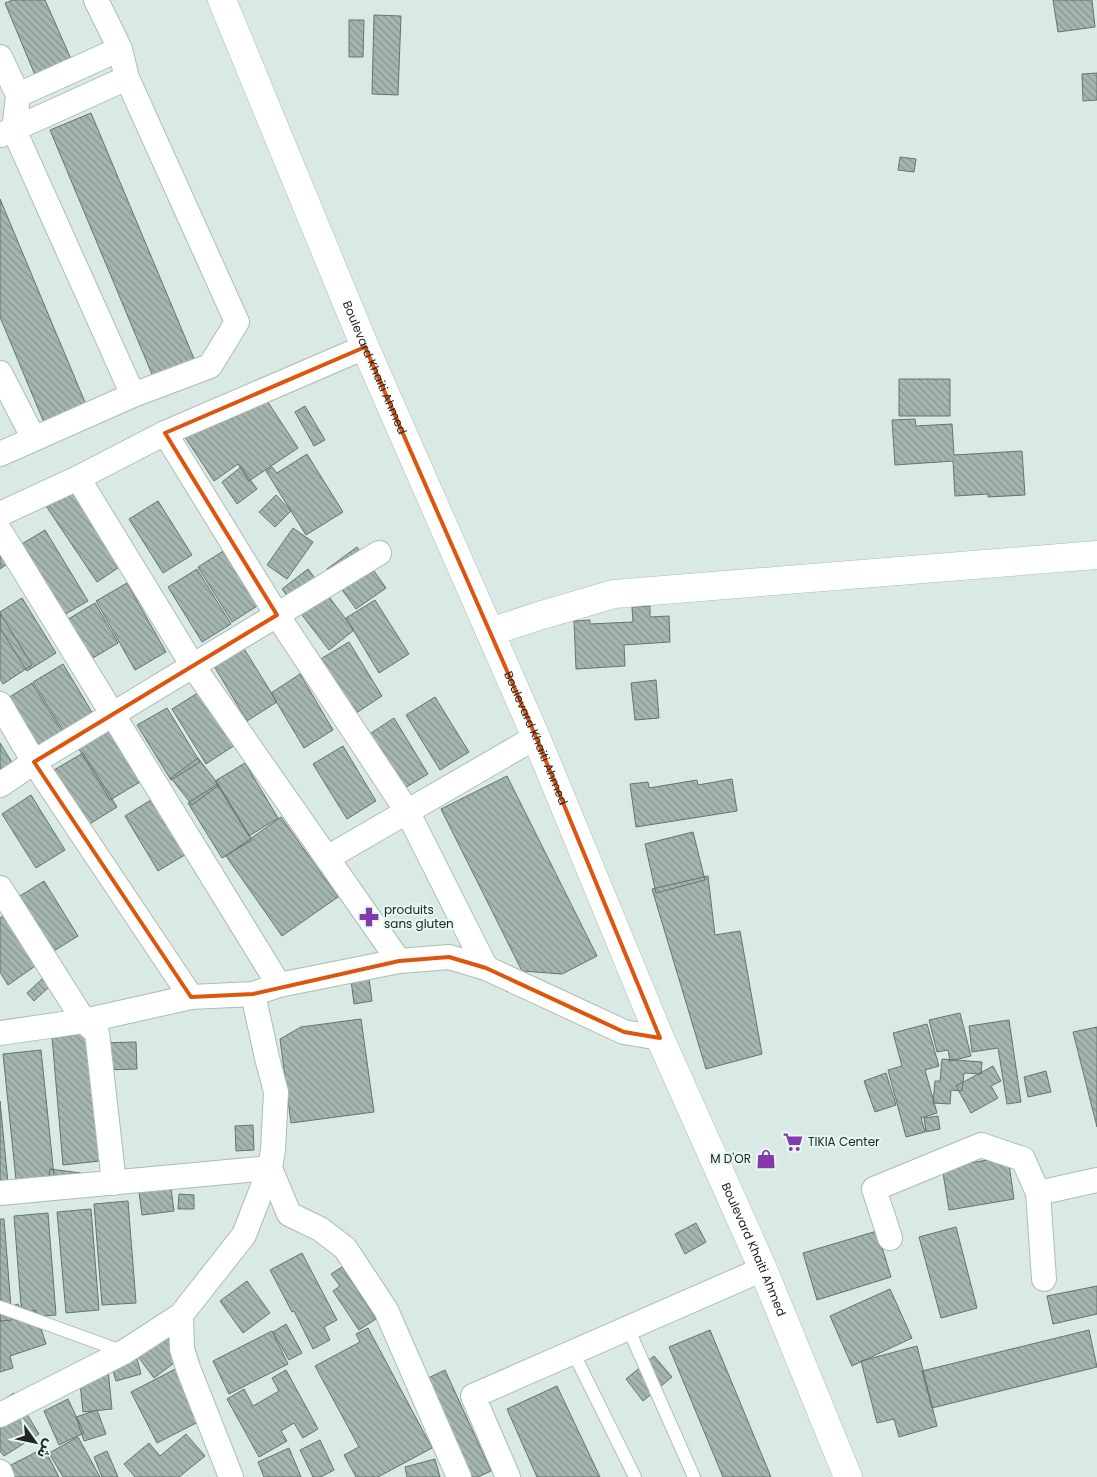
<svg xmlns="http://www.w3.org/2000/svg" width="1097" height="1477" font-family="Poppins,'Noto Sans Arabic',sans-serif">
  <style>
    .building { fill: url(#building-back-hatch); stroke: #64746f }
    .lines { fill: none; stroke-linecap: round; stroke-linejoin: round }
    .lane-casing { stroke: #abbcb7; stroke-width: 14 }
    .street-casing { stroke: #abbcb7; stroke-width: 26 }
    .secondary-casing { stroke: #abbcb7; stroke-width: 29 }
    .highway-casing { stroke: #abbcb7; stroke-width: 29 }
    .lane { stroke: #fff; stroke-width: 12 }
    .street { stroke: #fff; stroke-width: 24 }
    .secondary { stroke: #fff; stroke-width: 28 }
    .highway { stroke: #fff; stroke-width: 28 }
    .marked { fill: none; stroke: #de560d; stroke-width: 4; stroke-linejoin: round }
    .labels { text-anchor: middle; stroke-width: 4; stroke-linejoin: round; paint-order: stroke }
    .street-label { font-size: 12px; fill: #212725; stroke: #e6f8f2 }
    .poi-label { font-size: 12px; fill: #212725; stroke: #e6f8f2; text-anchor: start }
  </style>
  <defs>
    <pattern id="building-back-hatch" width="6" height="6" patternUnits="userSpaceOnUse" patternTransform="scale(1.25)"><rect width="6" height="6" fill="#a5b6b1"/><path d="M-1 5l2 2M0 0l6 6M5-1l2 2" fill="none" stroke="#869490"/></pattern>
  </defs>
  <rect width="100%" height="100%" fill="#d9eae5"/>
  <path class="building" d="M13,0H45L71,59L35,75L5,3Z
    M1053,0H1092L1095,27L1058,32Z
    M374,15L401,16L398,95L372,94Z
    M349,20H364L363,57H349Z
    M1097,73V100L1083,101L1082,74Z
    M91,113L195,361L154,379L50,130Z
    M900,157L916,159L914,172L898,170Z
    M0,199L87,407L45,425L0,317Z
    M899,379H950V416H899Z
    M256,384L298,448L249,481L238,464L214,481L183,434Z
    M305,406L325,440L314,446L295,412Z
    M915,419L916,426L952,424L954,455L1022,451L1025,495L988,497V494L955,496L953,461L895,465L892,420Z
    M307,454L343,512L306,535L266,471L272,467L277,473Z
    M241,467L257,489L237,504L222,482Z
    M76,479L130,560L97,582L38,494Z
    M276,495L291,511L275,527L259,512Z
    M158,501L192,555L163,573L129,519Z
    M293,528L313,542L287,579L267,565Z
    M45,530L88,601L57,619L15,548Z
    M0,543L13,560L0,569Z
    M357,547L386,588L356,609L327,569Z
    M228,548L262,603L232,622L198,567Z
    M197,569L231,624L202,642L168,587Z
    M308,569L354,630L329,650L282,589Z
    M127,583L166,652L135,670L96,601Z
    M22,598L56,653L27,671L0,628V612Z
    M375,600L409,654L379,673L346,618Z
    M95,603L118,643L88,661L65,621Z
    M650,606V617L669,616L670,642L624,645L625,666L576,669L574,621L590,620V624L633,622L632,607Z
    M0,613L32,665L3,684L0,679Z
    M349,642L382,696L353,715L319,660Z
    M243,647L277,702L247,721L214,666Z
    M63,664L96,719L67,737L33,682Z
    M300,674L333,730L304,748L271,693Z
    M656,680L659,718L635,720L631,683Z
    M32,683L66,738L36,756L3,701Z
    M201,691L235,745L206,764L172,709Z
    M435,697L469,752L440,770L406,715Z
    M167,708L200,762L171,780L137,725Z
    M394,718L428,774L398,792L365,737Z
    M106,727L140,782L110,800L77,746Z
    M0,743L13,764L0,772Z
    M343,746L376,801L347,819L313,764Z
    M83,753L117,807L88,825L54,770Z
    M198,758L219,785L192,805L171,778Z
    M245,763L278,818L249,836L215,781Z
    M507,776L597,956L562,974L522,971L441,809Z
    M732,779L737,811L636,827L630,784L648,782L649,788L697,780L698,785Z
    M218,784L252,840L222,858L188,803Z
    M31,795L65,850L36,868L2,814Z
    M154,798L188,853L158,871L125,816Z
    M281,817L338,897L282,936L226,856Z
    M693,832L705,880L656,893L645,844Z
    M708,876L715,935L740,931L762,1054L706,1069L652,889Z
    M44,881L78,936L49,954L15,899Z
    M7,913L41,962L8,985L0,972V918Z
    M369,978L372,1001L354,1004L351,980Z
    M42,979L49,987L34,1001L27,993Z
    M960,1013L971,1056L950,1061L948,1050L937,1052L929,1020Z
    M361,1019L374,1112L291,1123L280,1039L301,1027Z
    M1009,1020L1021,1102L1007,1104L998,1048L972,1052L969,1026Z
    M927,1024L939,1066L925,1070L937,1113L921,1118L925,1132L906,1137L888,1070L902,1066L893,1033Z
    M1097,1027V1127L1073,1032Z
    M90,1033L100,1161L63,1165L52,1037Z
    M136,1042L137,1069L99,1070L98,1043Z
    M41,1050L54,1176L16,1180L3,1054Z
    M942,1059L982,1062L981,1074L964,1073L962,1091L951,1090L950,1104L933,1103L935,1081H940Z
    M993,1066L1001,1081L991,1086L998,1098L971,1113L956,1086Z
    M1046,1071L1051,1092L1028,1097L1024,1077Z
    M886,1073L896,1105L875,1112L864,1081Z
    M0,1101L8,1183H0Z
    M938,1116L940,1129L926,1132L924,1118Z
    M253,1125L254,1150L236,1151L235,1126Z
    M1008,1157L1014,1199L949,1210L942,1167Z
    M50,1169L81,1173L79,1189L48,1185Z
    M169,1173L174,1211L142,1215L137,1177Z
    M179,1194L194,1195V1209H178Z
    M128,1201L136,1303L102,1305L94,1204Z
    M91,1209L99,1310L66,1313L57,1212Z
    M48,1213L56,1315L22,1318L14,1216Z
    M0,1219H4L12,1320L0,1321Z
    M696,1223L706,1242L685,1254L675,1234Z
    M956,1227L977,1308L941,1318L919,1237Z
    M877,1231L891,1277L817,1300L803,1253Z
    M302,1253L337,1320L324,1327L330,1340L313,1349L294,1311L292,1312L270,1270Z
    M342,1267L376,1319L359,1330L333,1291L340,1286L331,1274Z
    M247,1281L270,1313L243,1333L220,1301Z
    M1097,1286V1314L1053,1324L1047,1296Z
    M890,1289L912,1338L852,1366L830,1316Z
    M18,1304L22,1315L35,1310L46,1344L10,1356L13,1368L0,1372V1310Z
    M155,1321L182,1357L154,1378L127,1342Z
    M286,1324L302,1353L289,1360L273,1332Z
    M368,1328L432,1448L378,1477H356L344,1455L359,1447L315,1366L360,1342L356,1334Z
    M710,1330L771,1477H723L669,1347Z
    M1089,1330L1097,1367L932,1408L922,1371Z
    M272,1331L288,1364L229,1394L213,1361Z
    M917,1346L937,1426L899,1437L894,1419L877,1423L861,1361Z
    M134,1347L141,1374L116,1381L108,1354Z
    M654,1356L672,1377L643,1401L626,1379Z
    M107,1360L112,1409L83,1412L78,1364Z
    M181,1366L208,1417L157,1443L131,1392Z
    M286,1370L318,1429L303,1438L294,1423L281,1431L287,1441L259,1457L227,1399L244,1389L253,1406L279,1391L272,1378Z
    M445,1370L491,1471L478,1477H467L422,1381Z
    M557,1386L600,1477H537L507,1409Z
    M14,1393L39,1434L4,1456L0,1451V1402Z
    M68,1399L84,1433L59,1445L44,1411Z
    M97,1410L106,1434L84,1441L76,1417Z
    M186,1434L205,1456L179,1477H135L124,1464L149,1443L160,1456Z
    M78,1437L100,1477H63L49,1453Z
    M320,1440L334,1470L321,1477H313L300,1450Z
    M44,1448L59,1477H10L5,1468Z
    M289,1448L301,1477H264L258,1462Z
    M107,1451L118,1477H102L94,1457Z
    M435,1459L440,1477H407L405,1467Z"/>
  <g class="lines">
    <defs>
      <path id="lane" d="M0,1307L124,1352
        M628,1328L694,1477
        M573,1352L635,1477"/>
      <path id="street" d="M0,57L18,95L120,49
        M18,95L14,130L133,395
        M1,135L127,78
        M0,373L34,439
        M165,433L277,615L407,811L486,968
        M0,454L133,395L210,366L237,322L127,78L120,49L96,0
        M78,478L193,666L399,961
        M0,514L78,478L165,433L365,347
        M0,531L279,985
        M0,704L34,762L191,997
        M0,785L34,762L379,553
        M327,858L536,737
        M0,888L84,1021L97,1033L114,1183
        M0,1033L84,1021L191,997L253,994L279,985L399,961L449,957L486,968L624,1032L660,1038
        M0,1193L270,1168L289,1214L320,1229L345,1248L386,1310L459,1477
        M1038,1193L1097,1180
        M890,1238L874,1189L981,1145L1023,1159L1038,1193L1044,1279
        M181,1315L182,1349L188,1368L231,1477
        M0,1415L124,1352L181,1315L244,1235L270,1168L273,1150L276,1092L267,1058L253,994
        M0,1472L2,1477
        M508,1477L473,1396L763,1269"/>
      <path id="secondary" d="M490,632L542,615L614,594L1097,555"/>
      <g id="highway">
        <path id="s1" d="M222,0L365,347L536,737L660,1038L763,1269L848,1477"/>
      </g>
    </defs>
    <use href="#lane" class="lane-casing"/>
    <use href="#street" class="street-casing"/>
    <use href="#secondary" class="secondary-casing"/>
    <use href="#highway" class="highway-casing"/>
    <use href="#lane" class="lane"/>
    <use href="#street" class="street"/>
    <use href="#secondary" class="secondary"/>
    <use href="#highway" class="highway"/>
  </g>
  <path class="marked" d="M365,347L536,737L660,1038L624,1032L486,968L449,957L399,961L253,994L191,997L34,762L277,615L165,433Z"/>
  <defs>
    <symbol id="pharmacy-bare" viewBox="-9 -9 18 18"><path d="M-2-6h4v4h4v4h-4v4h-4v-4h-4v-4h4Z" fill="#843aab" stroke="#e6f8f2" stroke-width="2.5" paint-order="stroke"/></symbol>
    <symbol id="supermarket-bare" viewBox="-9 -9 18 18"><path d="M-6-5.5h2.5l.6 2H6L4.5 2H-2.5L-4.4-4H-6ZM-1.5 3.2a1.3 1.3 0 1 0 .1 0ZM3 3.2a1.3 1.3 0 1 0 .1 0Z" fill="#843aab" stroke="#e6f8f2" stroke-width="2.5" paint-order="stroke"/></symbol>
    <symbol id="shop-bare" viewBox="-9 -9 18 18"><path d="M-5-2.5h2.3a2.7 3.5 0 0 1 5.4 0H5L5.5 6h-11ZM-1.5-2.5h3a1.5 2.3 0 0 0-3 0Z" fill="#843aab" stroke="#e6f8f2" stroke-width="2.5" paint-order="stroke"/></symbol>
  </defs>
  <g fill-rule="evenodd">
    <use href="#pharmacy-bare" x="355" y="903" width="28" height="28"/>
    <use href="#supermarket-bare" x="779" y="1128" width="28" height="28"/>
    <use href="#shop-bare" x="752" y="1145" width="28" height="28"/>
  </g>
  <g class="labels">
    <g class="street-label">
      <text dy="4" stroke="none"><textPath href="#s1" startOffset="398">Boulevard Khaiti Ahmed</textPath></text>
      <text dy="4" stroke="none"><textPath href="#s1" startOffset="802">Boulevard Khaiti Ahmed</textPath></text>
      <text dy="4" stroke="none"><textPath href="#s1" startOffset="1358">Boulevard Khaiti Ahmed</textPath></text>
    </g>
    <g class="poi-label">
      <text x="384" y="914">produits<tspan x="384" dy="14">sans gluten</tspan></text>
      <text x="808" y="1146">TIKIA Center</text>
      <text x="751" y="1163" text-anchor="end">M D'OR</text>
    </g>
  </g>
  <g transform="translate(35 1442) rotate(123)" stroke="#e6f8f2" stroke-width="4" paint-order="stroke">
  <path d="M0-4L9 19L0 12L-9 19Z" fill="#212725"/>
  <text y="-8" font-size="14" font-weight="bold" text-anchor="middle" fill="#212725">ش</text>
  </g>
</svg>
